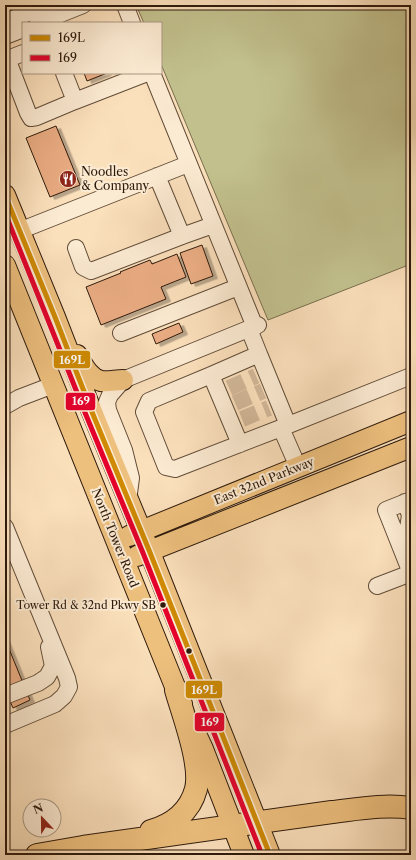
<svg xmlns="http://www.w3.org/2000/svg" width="416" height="860" font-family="'Libre Caslon Text',serif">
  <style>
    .green { fill: #c2c18e; stroke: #786e4d }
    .building { fill: #eaac83; stroke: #2e1a0c; filter: url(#shadow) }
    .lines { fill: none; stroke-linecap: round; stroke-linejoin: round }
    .minor-tunnel { stroke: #d2b899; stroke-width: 16; stroke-dasharray: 16 8; stroke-linecap: butt }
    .minor-casing { stroke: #614c38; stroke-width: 18 }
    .major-casing { stroke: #2e1a0c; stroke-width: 22 }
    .highway-casing { stroke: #2e1a0c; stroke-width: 24 }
    .minor { stroke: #fcebd3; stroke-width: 16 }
    .major { stroke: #eec07e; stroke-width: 20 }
    .highway { stroke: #eec07e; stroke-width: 22 }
    .bus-1-casing { stroke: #fcebd3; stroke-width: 8 }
    .bus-2-casing { stroke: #fcebd3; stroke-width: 8 }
    .bus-1 { stroke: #cf8a02; stroke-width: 5 }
    .bus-2 { stroke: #e4002b; stroke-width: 5 }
    .bus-dot { fill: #2e1a0c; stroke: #fcebd3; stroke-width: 1.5 }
    .labels { text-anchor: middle; stroke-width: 4; stroke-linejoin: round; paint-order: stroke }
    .bus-label { font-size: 11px; fill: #2e1a0c; stroke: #fcebd3; text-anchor: end }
    .poi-label { font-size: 12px; fill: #2e1a0c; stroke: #fcebd3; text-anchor: start }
    .street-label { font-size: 12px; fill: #2e1a0c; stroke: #fcebd3 }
    .line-badge { stroke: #fcebd3; stroke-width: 1.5 }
    .badge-label { font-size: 11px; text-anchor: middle; font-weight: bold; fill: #fff }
  </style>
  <defs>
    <filter id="shadow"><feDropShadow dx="4.5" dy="2.5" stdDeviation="0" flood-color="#0004"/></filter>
  </defs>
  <rect width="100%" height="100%" fill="#fbe0bc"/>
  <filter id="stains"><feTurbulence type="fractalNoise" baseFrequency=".005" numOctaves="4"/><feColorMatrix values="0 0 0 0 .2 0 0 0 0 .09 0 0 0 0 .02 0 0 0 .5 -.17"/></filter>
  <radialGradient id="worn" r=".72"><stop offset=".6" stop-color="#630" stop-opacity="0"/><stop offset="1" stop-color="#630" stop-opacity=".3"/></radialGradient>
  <path class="green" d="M136,5H411V264L268,320L161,64V23H144Z"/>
  <path class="building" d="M84,73H107L87,81Z
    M56,126L80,185L50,197L26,138Z
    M202,245L213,276L191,284L180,253Z
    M177,254L186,277L161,287L166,299L101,325L86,287L121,273L120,272L150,260L152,264Z
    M179,323L183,332L156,344L152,334Z
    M5,639L30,700L13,708L5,690Z"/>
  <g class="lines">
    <path class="minor-tunnel" d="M229,388L256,376
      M235,403L263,391
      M242,419L269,408"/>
    <defs>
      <path id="minor" d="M125,5L132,23
        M5,22L48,5
        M38,23L83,5
        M5,36L23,29
        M23,53L13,57L9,61L10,66L28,113L31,118L37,117L75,101
        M64,73L75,101L147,73
        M152,73L255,327
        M157,176L182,236
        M19,231L188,164
        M76,248L83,267L91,271L182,236L213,225
        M249,329L259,354L211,375L149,401L144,412L166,467L175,469L281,428L411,376
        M121,333L238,287
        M259,354L288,425
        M211,375L240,444
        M5,406L19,398L53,385
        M281,428L298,467
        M411,500L386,510L411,573
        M128,501L131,478L124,450L108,410L107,402L110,395L123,380L258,325
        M405,502L410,515L408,529L411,537
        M5,527L67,678L69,687L64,696L55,704L5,725
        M377,586L411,573
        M5,696L38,683L47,677L53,666L49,647"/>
      <path id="major" d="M5,195L55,317L92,412L149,550L270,855
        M5,265L182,704
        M77,355C83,365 89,378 101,381C108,382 116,380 123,380
        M129,536L411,421
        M137,556L411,447
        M196,734L203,749L244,855"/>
      <path id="highway" d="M151,831C172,825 190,812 196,789C202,764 183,715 176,690
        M37,855L83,847L332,812C358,809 385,804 411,808"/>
    </defs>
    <use href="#minor" class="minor-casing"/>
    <use href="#major" class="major-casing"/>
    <use href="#highway" class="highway-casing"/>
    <use href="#minor" class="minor"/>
    <use href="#major" class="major"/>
    <use href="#highway" class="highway"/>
    <defs>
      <path id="bus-1" d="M5,195L55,317L92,412L149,550L270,855"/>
      <path id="bus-2" d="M5,213L48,320L86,415L143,553L262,855"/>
    </defs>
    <use href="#bus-1" class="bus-1-casing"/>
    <use href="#bus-2" class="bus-2-casing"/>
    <use href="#bus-1" class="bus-1"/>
    <use href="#bus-2" class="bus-2"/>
  </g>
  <defs>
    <symbol id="restaurant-disc" viewBox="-11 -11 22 22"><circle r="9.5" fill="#8f2418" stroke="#fcebd3"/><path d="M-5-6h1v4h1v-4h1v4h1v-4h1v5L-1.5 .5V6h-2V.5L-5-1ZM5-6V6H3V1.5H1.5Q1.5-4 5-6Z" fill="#fff"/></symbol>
  </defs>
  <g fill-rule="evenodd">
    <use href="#restaurant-disc" x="58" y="169" width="20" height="20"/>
  </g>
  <g class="bus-dot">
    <circle cx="163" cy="605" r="3.5"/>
    <circle cx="189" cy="651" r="3.5"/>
  </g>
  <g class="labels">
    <g class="bus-label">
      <text x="156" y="609">Tower Rd &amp; 32nd Pkwy SB</text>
    </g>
    <g class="poi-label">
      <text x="81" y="176">Noodles<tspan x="81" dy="14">&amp; Company</tspan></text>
    </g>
    <g class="street-label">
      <text transform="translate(264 481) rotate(-22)" y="4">East 32nd Parkway</text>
      <text transform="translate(115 538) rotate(68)" y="4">North Tower Road</text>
    </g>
  </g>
  <g class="line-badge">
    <rect x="53" y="350" width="38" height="19" rx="4" fill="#cf8a02"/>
    <rect x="65" y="392" width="31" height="19" rx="4" fill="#e4002b"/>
    <rect x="185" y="680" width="38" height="19" rx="4" fill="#cf8a02"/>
    <rect x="194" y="712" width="31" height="20" rx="4" fill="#e4002b"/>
  </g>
  <g class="badge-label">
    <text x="72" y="364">169L</text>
    <text x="81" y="405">169</text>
    <text x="204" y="694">169L</text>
    <text x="210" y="726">169</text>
  </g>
  <rect width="416" height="860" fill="none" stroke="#fbe0bc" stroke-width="20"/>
  <rect x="6" y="6" width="404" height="848" fill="none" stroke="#2e1a0c" stroke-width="2"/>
  <rect x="10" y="10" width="396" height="840" fill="none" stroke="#2e1a0c"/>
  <rect x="22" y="22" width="140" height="52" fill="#fcebd3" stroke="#aa9783"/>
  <rect x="30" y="35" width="20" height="6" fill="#cf8a02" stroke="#aa9783"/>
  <text x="58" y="42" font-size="12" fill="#2e1a0c">169L</text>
  <rect x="30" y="55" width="20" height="6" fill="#e4002b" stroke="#aa9783"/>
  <text x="58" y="62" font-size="12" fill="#2e1a0c">169</text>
  <g transform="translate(42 818) rotate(338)"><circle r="19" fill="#fcebd3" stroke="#aa9783"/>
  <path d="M0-3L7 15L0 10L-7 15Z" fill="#8f2418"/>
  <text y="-6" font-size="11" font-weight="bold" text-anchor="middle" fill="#2e1a0c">N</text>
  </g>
  <rect width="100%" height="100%" filter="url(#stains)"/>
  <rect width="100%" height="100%" fill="url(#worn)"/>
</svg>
